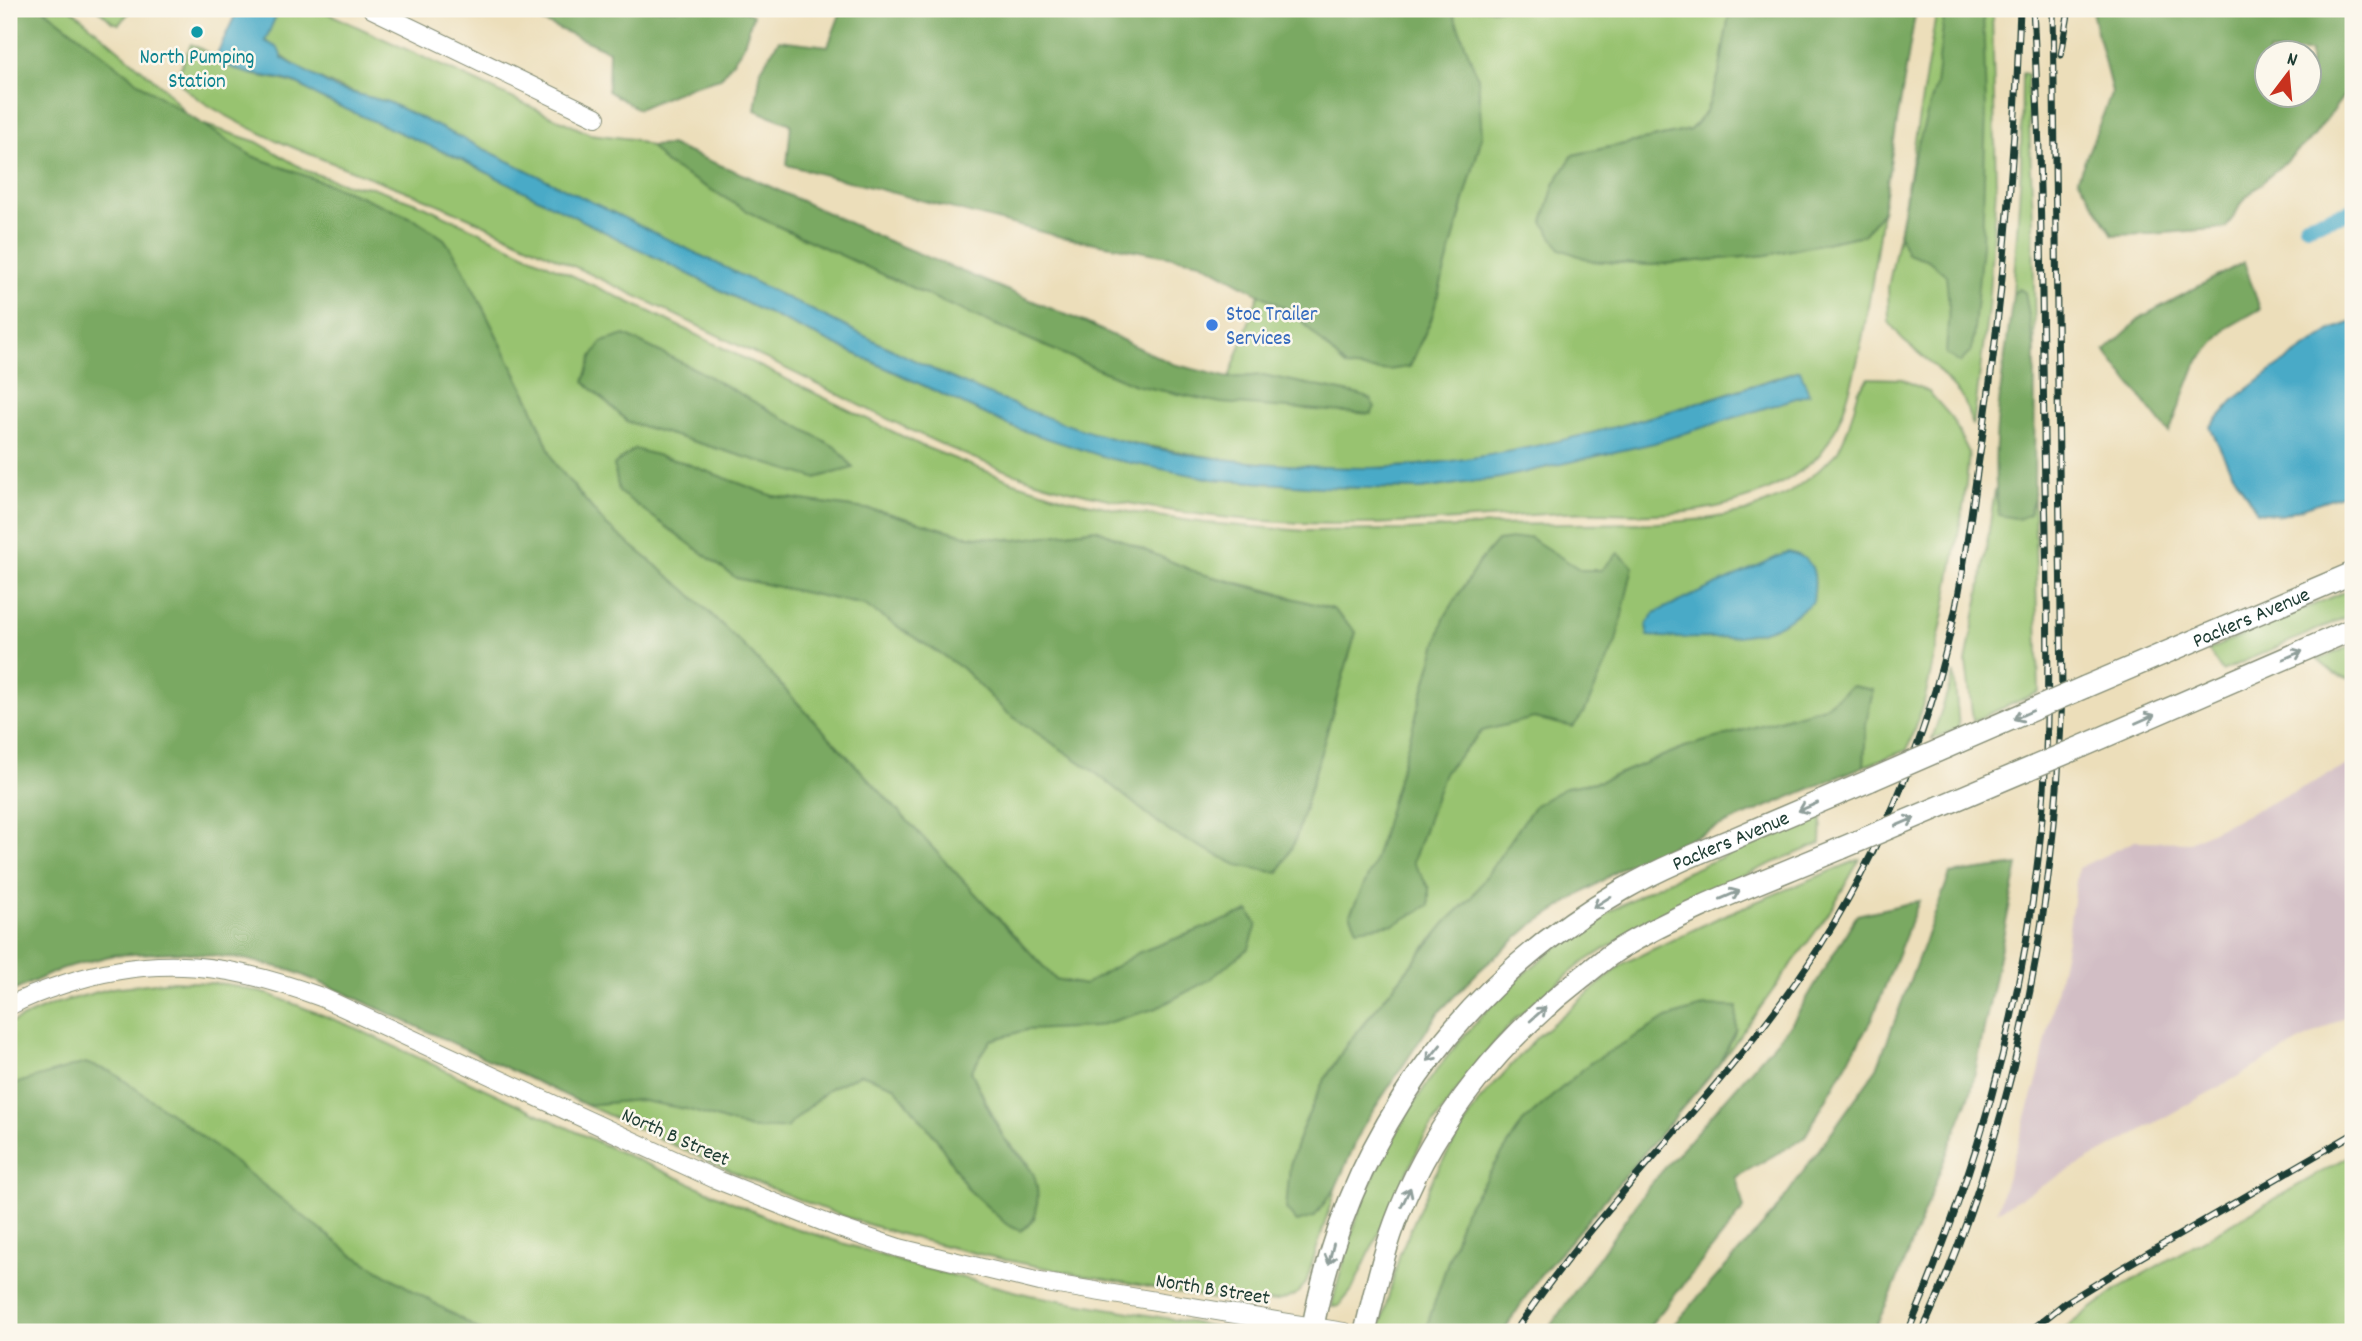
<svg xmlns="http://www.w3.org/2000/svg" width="2362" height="1341" font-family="Dekko,sans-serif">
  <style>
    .industrial { fill: #d2bec5 }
    .green { fill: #98c36f; stroke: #5c8052; stroke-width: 2; fill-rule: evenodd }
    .forest { fill: #7aa962; stroke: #4c734b; stroke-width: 2; fill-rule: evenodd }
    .water { fill: #48aac7; stroke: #34747e; stroke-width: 2 }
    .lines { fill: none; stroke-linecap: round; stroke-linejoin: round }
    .canal { stroke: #48aac7; stroke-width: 16 }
    .minor-casing { stroke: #868e77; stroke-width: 20 }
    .major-casing { stroke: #868e77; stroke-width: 24 }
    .minor { stroke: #fff; stroke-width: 18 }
    .major { stroke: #fff; stroke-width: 21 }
    .rail-casing { stroke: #1f3d34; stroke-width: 7 }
    .rail { stroke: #fbf7ec; stroke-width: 4.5; stroke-dasharray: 13; stroke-linecap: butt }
    .major-bridge-casing { stroke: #868e77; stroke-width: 24; stroke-linecap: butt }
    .major-bridge { stroke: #fff; stroke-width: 21 }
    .oneway { stroke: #8f9e9a }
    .culture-dot { fill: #0f9aa8; stroke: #fbf7ec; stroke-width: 2.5 }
    .shop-dot { fill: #3f7fe0; stroke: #fbf7ec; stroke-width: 2.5 }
    .labels { text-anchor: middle; stroke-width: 5; stroke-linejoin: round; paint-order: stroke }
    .culture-label { font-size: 21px; fill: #0d838f; stroke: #fbf7ec }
    .shop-label { font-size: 21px; fill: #366cbe; stroke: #fbf7ec; text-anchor: start }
    .street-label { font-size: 21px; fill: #1f3d34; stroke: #fbf7ec }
  </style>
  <rect width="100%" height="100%" fill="#fbf7ec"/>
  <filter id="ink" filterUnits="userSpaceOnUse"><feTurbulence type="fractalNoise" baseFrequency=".0143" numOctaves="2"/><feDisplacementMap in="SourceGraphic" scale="14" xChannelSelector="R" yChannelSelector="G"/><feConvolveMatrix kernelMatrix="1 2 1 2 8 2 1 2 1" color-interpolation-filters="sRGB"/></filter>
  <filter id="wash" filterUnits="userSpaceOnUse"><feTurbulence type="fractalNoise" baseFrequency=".00686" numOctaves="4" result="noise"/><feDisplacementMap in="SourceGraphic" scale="28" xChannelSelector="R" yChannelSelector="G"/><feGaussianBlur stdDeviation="1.57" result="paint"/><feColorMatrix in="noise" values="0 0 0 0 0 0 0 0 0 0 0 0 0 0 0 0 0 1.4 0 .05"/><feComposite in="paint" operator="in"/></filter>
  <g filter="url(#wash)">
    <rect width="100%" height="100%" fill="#ecdeba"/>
    <path class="industrial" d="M2353,763V1012L1997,1211L2038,1078L2067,940L2078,868L2135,841L2190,842Z"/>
    <path class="green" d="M44,9H71L165,89L186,114L146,88Z
      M98,9H132L119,24L112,22Z
      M279,9H319L590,134L632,139L650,146L665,163L758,217L945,303L1135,385L1360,395L1263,375L1229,378L1259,294L1294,313L1346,367H1410L1431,320L1482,136L1454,15V9H1730L1719,74L1706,112L1690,130L1573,155L1554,185L1592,261L1651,265L1767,255L1863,235L1882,212C1873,272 1858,423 1813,461C1768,500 1711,513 1653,514C1623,515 1593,511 1563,513C1492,517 1421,524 1351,524C1255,524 1154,512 1061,488C970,464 885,417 801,376C686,320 571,263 454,211C376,176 287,152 213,108C203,102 188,93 181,84C179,81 179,77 178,74L191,44C212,54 229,68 251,74C277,81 295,78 318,97L460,159L750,305L1015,428L1212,479L1321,487L1421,489L1500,478L1799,370C1676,411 1549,452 1419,465C1337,474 1247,465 1166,449C1149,446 1131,443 1114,439C1054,423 997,398 940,373L388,102C342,92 299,74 264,41Z
      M1937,9H1992L1996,187L1988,309L1973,426L1963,398L1935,367L1904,341L1889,322L1888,287L1899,235Z
      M2022,73L2027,74L2033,218L2035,353L2025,292L2019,289L2013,294L2021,170Z
      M202,124L257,142L307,171L348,185L372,187L424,206L650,312L922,446L1014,482L1068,499L1129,512L1205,523L1305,531L1408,530L1492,525L1658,523L1706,519L1746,512L1786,495L1818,471L1838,451L1848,429L1859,390L1869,378L1902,379L1929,392L1952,418L1969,453L1964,502L1943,618L1925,698L1907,750L1864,766L1866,724L1873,690L1852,686L1824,707L1685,747L1601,781L1567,787L1471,898L1446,922L1346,1045L1322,1084L1302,1129L1290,1165L1287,1209L1314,1217L1336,1187L1306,1283C1300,1290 1295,1297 1286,1299C1251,1309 1185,1294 1149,1287C1049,1269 946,1251 849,1218C759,1187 673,1144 586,1105L638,1100L786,1128L830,1088L861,1074L894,1086L936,1138L968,1189L1029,1164L1004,1138L971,1071L991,1040L1026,1030L1093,1027L1140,952L1084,985L1055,979L750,652L686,590L605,524L555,464L530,402L459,260L444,239L416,220L360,196L252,156ZM625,336L697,370L837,448L853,468L815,478L602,342ZM682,462L773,496L880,511L968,536L1016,540L1096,529L1198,573L1287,595L1356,632L1295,841L1279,873L1170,832L1092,770L1006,712L962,668L864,605L736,578Z
      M1995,490L1999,514H2029L2034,498L2039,692L1973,721L1966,662L1980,590Z
      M2353,588V614L2222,671L2208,650Z
      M2353,645V680L2334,673L2318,660Z
      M1954,673L1959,728L1932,739Z
      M1822,817L1821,843L1733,880L1648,922L1581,964L1516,1018L1468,1075L1423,1139L1352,1290L1339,1306L1332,1307C1335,1288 1342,1269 1347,1250C1379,1134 1457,1027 1551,951C1568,937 1589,925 1608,913C1675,872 1750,847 1822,817Z
      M1860,859L1829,913L1718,1066L1736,1031L1464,1212L1425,1332H1379L1400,1253L1434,1176L1479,1101L1537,1037L1624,963L1722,916Z
      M173,981L226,984L271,995L353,1027L613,1149L782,1224L912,1265L1030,1295L1247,1332H483L353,1255L9,1090L10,1023L54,1004L112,988Z
      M2353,1154V1332H2060L2117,1289Z"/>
    <path class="forest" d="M9,9H44L146,88L252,156L360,196L416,220L444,239L459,260L530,402L555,464L605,524L686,590L750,652L1055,979L1084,985L1140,952L1249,911L1257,925L1249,948L1209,980L1157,1008L1093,1027L1026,1030L991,1040L971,1071C981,1092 990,1115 1002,1135C1020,1165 1041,1163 1037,1205C1036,1219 1032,1224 1020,1231L1006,1224L968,1189L936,1138L894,1086L861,1074L830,1088L786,1128L750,1129L686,1109L638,1100L586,1105L345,993L290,970L244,959L179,952L114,955L63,968L9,993Z
      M514,9H740L753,15L743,47L721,78L692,86L638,109L608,91L609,51Z
      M842,9H1454V15L1478,78L1482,136L1431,320L1409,367L1381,371L1346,367L1294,313L1201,262L1061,237L787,165L791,124L755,110L761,69L779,40L828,46Z
      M1730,9H1916L1882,212L1863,235L1767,255L1651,265L1592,261L1560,249L1543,222L1554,185L1573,155L1690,130L1706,112L1719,74Z
      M1945,9H1983L1986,111L1982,245L1972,350L1960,363L1946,354L1949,306L1946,275L1928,260L1907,253L1899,235L1912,164L1936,85Z
      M2095,9H2353V83L2314,136L2246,197L2226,228L2152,234L2113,235L2078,178L2112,92L2093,16ZM2268,52H2310V94H2268Z
      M670,145L747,176L886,240L1086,323L1173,364L1229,378L1263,375L1360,395L1370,399L1375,407L1371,414L1221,403L1135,385L945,303L758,217L665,163L650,146Z
      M2244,262L2260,309L2227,328L2196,364L2169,433L2105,351L2143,316Z
      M2019,289L2025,292L2035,353L2034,498L2029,514L2019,519L1999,515C1988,443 2005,366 2013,294Z
      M625,335L697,370L837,448L853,468L815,478L628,422L584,382L592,357L602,342Z
      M634,449L682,462L773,496L880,511L968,536L1016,540L1096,529L1198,573L1333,609L1356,632L1295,841L1278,873L1237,865L1170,832L1092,770L1006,712L962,668L864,605L736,578L619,492L614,465Z
      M1529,537L1581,570H1601L1618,553L1633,566L1616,642L1585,711L1573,727L1534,718L1482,731L1444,773L1413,862L1429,888V905L1395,924L1357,929L1350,914L1373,866L1444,618L1479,562L1497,541Z
      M1852,686L1873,690L1866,724L1864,766L1625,866L1531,926L1480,970L1438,1013L1363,1126L1336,1187L1314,1217L1297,1222L1286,1209L1290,1165L1302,1129L1322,1084L1346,1046L1446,922L1471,898L1535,805L1567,787L1601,781L1685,747L1824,707Z
      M2018,865L1971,1092L1893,1290L1873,1332H1667L1773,1214L1877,1068L1950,874Z
      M1919,901L1872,1019L1804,1138L1736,1177L1744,1209L1645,1332H1546L1649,1186L1792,1023L1857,915Z
      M1705,1006L1737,1007L1736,1031L1718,1066L1536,1281L1503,1332H1425L1464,1212L1523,1122L1590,1063L1667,1018Z
      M85,1063L112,1072L183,1122L353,1255L483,1332H9V1090L14,1084Z"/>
    <path class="water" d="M238,9H279L265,41L278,48L282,58L337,89L388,102L940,373C997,398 1054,423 1114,439C1182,457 1254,464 1324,467C1355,468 1388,469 1419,465C1550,451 1676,411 1800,370L1809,394L1654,443L1500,478L1421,489L1321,487L1212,479L1111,459L1015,428L750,305L460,159L318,97C309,90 300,84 289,81C264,74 235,77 216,56Z
      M2353,322V491L2282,515L2257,512L2228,465L2210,427L2235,399L2273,370L2333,329Z
      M1788,552C1818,558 1816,577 1813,602C1799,611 1783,626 1767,630C1733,640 1683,639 1648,636L1646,625L1656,612Z"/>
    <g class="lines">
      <path class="canal" d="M2307,225L2353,211"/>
    </g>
  </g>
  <g filter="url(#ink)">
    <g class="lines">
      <defs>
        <path id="minor" d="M372,9L596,117
          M9,1006C26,997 45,990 64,984C156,953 232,964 321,997L715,1179L839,1228L899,1248L1040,1282L1344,1332"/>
        <g id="major">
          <path id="s1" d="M2085,687L2353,573"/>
          <path d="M2083,746L2353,629"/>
          <path id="s2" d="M1312,1332C1346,1142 1457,985 1624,889C1659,869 1698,853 1735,838C1780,819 1826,799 1871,780"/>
          <path d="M1365,1332C1375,1291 1384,1249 1400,1210C1437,1118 1504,1037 1581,978C1594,968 1606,957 1619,949C1689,907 1767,880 1842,848"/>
        </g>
      </defs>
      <use href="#minor" class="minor-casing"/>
      <use href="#major" class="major-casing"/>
      <use href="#minor" class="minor"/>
      <use href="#major" class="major"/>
      <defs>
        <path id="rail" d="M2061,55L2069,9
          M1515,1332C1605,1195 1732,1085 1820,946C1885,843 1931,727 1956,607C1967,552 1973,496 1982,440C2003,297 2015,153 2020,9
          M1908,1332C1973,1179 2019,1026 2038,859C2054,718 2046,575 2044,434C2042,292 2041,150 2033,9
          M1922,1332C2014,1130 2056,912 2062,691L2053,9
          M2029,1332L2065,1303L2124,1267L2353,1134"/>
      </defs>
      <use href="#rail" class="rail-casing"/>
      <use href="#rail" class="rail"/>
      <defs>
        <path id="major-bridge" d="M1871,780L2085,687
          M1842,848L2083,746"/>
      </defs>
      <use href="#major-bridge" class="major-bridge-casing"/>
      <use href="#major-bridge" class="major-bridge"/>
    </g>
    <defs><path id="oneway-shaft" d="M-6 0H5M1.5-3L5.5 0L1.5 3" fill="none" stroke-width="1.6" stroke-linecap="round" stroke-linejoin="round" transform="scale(1.75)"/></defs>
    <g class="oneway">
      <use href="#oneway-shaft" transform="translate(2293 655) rotate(-23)"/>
      <use href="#oneway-shaft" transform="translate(2023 715) rotate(156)"/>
      <use href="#oneway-shaft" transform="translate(2145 719) rotate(-24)"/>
      <use href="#oneway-shaft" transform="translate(1808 807) rotate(157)"/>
      <use href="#oneway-shaft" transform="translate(1905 822) rotate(-23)"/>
      <use href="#oneway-shaft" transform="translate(1730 895) rotate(-23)"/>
      <use href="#oneway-shaft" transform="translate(1602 902) rotate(148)"/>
      <use href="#oneway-shaft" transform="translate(1538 1014) rotate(-42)"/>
      <use href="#oneway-shaft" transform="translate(1434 1053) rotate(129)"/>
      <use href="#oneway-shaft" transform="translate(1406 1197) rotate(-65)"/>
      <use href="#oneway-shaft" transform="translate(1331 1254) rotate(104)"/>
    </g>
  </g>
  <circle class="culture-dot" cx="197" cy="32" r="7"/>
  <circle class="shop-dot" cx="1212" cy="325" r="7"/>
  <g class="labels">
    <g class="culture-label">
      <text x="197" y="63">North Pumping<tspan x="197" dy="24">Station</tspan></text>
    </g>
    <g class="shop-label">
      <text x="1226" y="320">Stoc Trailer<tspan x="1226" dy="24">Services</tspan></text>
    </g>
    <g class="street-label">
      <text dy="7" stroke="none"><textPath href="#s1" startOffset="180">Packers Avenue</textPath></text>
      <text dy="7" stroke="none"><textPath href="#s2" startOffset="677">Packers Avenue</textPath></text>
      <text transform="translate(676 1136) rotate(24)" y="7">North B Street</text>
      <text transform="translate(1213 1288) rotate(9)" y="7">North B Street</text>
    </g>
  </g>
  <rect width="2362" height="1341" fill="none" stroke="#fbf7ec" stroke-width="35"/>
  <g transform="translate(2288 74) rotate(16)"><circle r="33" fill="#fbf7ec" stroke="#a3ada2" stroke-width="2"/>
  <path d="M0-5L12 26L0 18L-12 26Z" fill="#c8321e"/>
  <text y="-10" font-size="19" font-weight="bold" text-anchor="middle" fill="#1f3d34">N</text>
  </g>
</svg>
